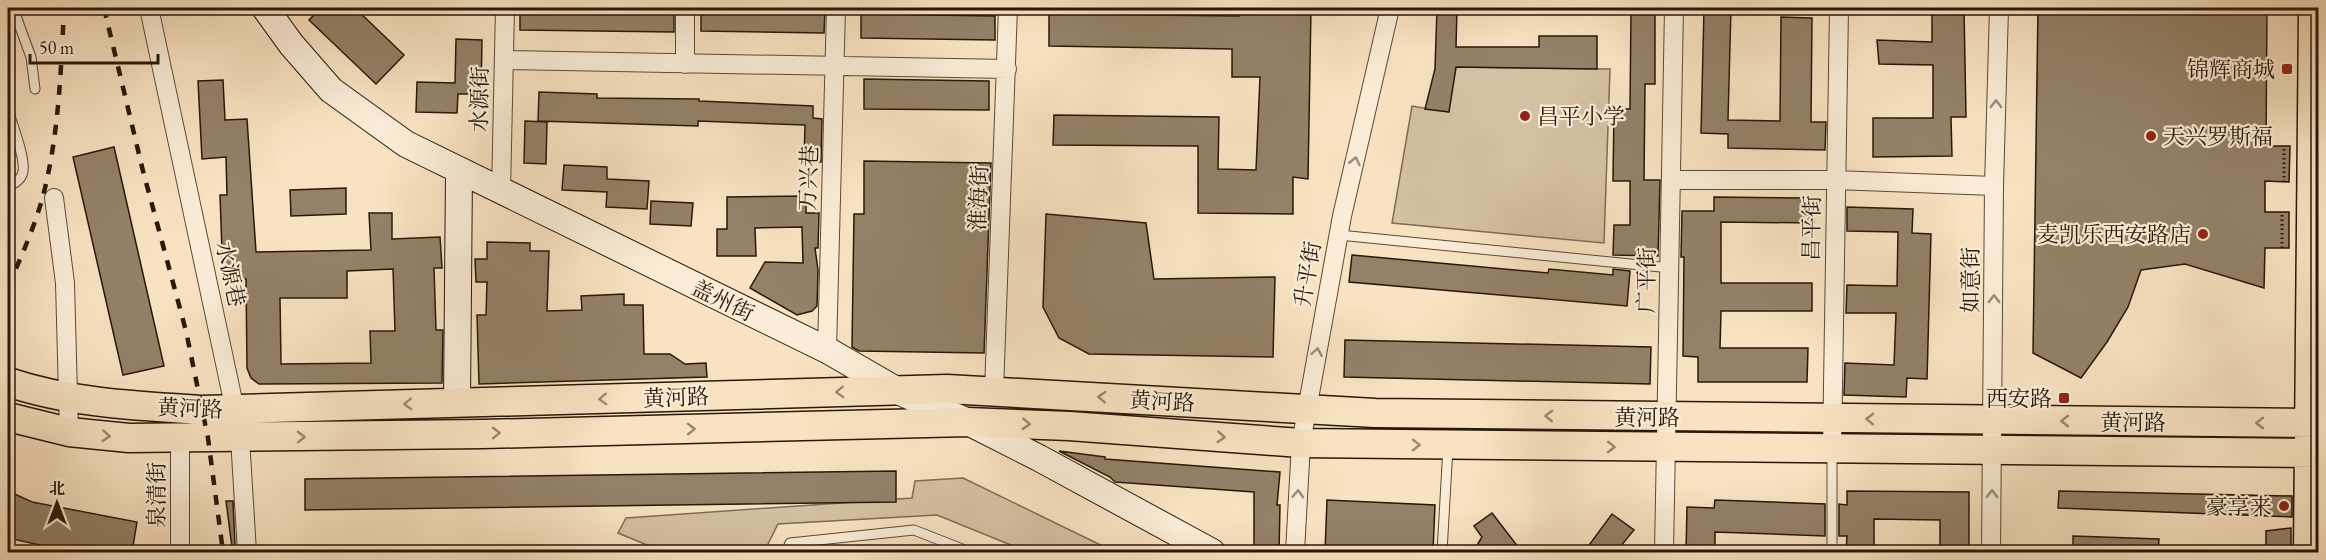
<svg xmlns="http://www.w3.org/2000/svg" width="2326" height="560" font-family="'EB Garamond','Noto Serif SC',serif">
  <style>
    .green { fill: #d4c0a2; stroke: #7e6c55; stroke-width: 1.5 }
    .building { fill: #948168; stroke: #271808; stroke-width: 1.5; fill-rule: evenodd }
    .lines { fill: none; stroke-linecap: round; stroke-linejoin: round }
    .lane-casing { stroke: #5b4a36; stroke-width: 11 }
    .street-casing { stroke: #5b4a36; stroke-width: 20 }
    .secondary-casing { stroke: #271808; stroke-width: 28 }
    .primary-casing { stroke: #271808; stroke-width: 31 }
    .path { stroke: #271808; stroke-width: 3; stroke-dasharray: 1.5 3; stroke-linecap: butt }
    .lane { stroke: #faecd7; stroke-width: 9 }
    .street { stroke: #faecd7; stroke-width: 18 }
    .secondary { stroke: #faecd7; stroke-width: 26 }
    .primary { stroke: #f8e2c1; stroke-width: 28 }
    .rail { stroke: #271808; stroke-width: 4.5; stroke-dasharray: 10 10; stroke-linecap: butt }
    .oneway { stroke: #9b8d7a }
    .oneway2 { stroke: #9a876e }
    .poi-dot { fill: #8f2418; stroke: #faecd7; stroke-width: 2 }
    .labels { text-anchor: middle; stroke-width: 4.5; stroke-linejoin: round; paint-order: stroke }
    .poi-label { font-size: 22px; fill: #271808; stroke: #faecd7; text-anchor: end }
    .street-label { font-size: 22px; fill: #271808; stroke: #faecd7 }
  </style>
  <rect width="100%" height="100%" fill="#f8e2c1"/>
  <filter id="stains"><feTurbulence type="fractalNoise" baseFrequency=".00333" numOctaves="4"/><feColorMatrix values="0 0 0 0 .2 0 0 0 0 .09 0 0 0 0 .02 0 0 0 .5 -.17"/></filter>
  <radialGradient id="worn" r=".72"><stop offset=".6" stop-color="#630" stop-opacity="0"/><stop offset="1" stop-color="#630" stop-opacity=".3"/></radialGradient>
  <path class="green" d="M1456,67L1610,69L1604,243L1392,223L1412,106L1448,112Z
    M963,478L1115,552H1028L937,515L778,524L764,552H664L618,533L626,518L912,498L915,481Z"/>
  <path class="building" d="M321,8H355L404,55L376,84L309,20Z
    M520,8H674V32L520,30Z
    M701,8H825L824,33L701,31Z
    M1239,8H1311L1308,179L1293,177V214L1198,213V146L1053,145L1054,115L1219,117L1218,169L1256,170L1260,77H1232V49L1049,46V14L1239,16Z
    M1437,8H1457L1456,47H1539V36H1597V69L1456,67L1449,112L1425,109L1435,69Z
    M1704,8H1731L1728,120L1780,121L1781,17L1812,18L1811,122H1826L1825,150L1728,148V134L1701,133Z
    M1932,8H1964L1966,117H1951L1952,156L1873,157V118H1933V65L1879,64L1877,40L1932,42Z
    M2038,8H2267L2266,146H2290L2289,182L2265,181V212H2289V248H2265L2264,288L2185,264L2141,270L2128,307L2107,342L2081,378L2033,353Z
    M1631,12H1655V84H1645L1644,180H1660L1658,256L1613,255L1614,225H1630V181H1613L1614,109H1630Z
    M861,14L995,16V40L861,38Z
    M456,39L482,40L481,94H458L457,113L416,112L417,82L455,83Z
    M864,79L989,81V110L864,109Z
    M223,80L225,120L247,119L256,252L371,250L369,213H392V239L440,237L442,268H434L436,330H443L442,383L259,384L251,378L247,368L246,279L223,280L220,195H227L226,157L202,159L198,81ZM393,269L395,331H370L371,363L281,364L280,298H347V271Z
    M539,92L597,94V98L699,99V101L813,106V118L822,119L821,162H804L805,125L698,121V126L538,121Z
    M525,121L547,122L546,164L524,163Z
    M114,147L164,366L123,375L73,157Z
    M864,161L991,163L984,353L859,351L852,347L854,214H864Z
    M564,165L607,167V179L649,181L647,209L606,207L607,192L562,190Z
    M346,188V214L291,216L290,190Z
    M806,196V213H819L818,248H815L818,270L817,306L812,311L797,315L750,288L765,262L803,263L802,227L755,228L756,256H717V229H727V197Z
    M1714,197L1814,198V223L1721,222V283H1812V311H1721L1720,348H1808L1807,382H1698V357L1683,356L1684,257H1681L1682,211H1714Z
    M651,201L693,203L691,226L650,224Z
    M1847,207L1913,209L1912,233L1931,234L1927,379L1907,378L1906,397L1844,395L1845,363L1894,365L1896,313H1846L1847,285L1897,286L1898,232L1847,231Z
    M1046,214L1146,223L1154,279L1275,277L1273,357L1089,354L1059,338L1043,307Z
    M487,242L530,243V251H549L547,311L582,310L581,296L624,294V305H643L644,354H670L685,364L706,363L707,377L479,384L477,315H486L487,282H476L475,259H487Z
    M1352,255L1548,273L1549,269L1613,275V269L1630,271L1627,306L1349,282Z
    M1345,340L1651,347L1650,384L1344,377Z
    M1059,451L1105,457V459L1280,472L1277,505H1280L1279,552H1266V549L1254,547V492L1115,482L1110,477Z
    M896,471V502L305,510V479Z
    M8,491L32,502L137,522L132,552H71L8,538Z
    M1847,491L1969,492V552H1940V520L1874,519V552H1846L1847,536H1839V504L1847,505Z
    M2059,491L2292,496V517L2058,508Z
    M1327,500L1435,505L1433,551L1341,546V552H1325Z
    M1715,500L1825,504V536L1715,532V552H1686L1687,507L1714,508Z
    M226,501H233L235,546L232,547Z
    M1492,513L1522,552H1473L1482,537L1474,526Z
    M1612,514L1634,530L1616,552H1584Z
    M2291,528V552H2266V531Z
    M2073,536L2159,539L2158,552L2073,551Z"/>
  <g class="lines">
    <defs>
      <path id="lane" d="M13,8L31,57L35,89
        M8,110C12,124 28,163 22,175C19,182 13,184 8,187
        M1339,235L1671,268
        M1832,451V552
        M786,552L790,543L914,530L970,552
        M1442,552L1448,447"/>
      <path id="street" d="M149,8L235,410L240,438L247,552
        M504,60L1007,69
        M685,64V8
        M1671,180H1835L1994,186
        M501,192L505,8
        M54,198L65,283L69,432
        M827,350L836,8
        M994,391L1008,8
        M1832,449L1839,8
        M180,552V438
        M1295,552L1301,443L1342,216L1390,8
        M1664,552L1674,8
        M1991,552L1994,186L1999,8"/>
      <path id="secondary" d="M265,8L291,44L331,90L406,144L827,350L898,391L968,422L1039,458L1212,552
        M457,402L459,171"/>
      <path id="primary" d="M8,382C70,403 137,406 202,410L947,389L1375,413L2318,423
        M8,417L69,432L129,438L483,434L968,422L1069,426L1301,443L2318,453
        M2308,552L2313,8"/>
    </defs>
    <use href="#lane" class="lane-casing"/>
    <use href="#street" class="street-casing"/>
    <use href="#secondary" class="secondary-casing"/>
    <use href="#primary" class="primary-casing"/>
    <path class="path" d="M2284,182V146
      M2282,248V212"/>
    <use href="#lane" class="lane"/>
    <use href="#street" class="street"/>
    <use href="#secondary" class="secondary"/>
    <use href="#primary" class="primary"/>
    <path class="rail" d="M104,8L143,171L186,331L208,438L223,552
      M8,287C21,257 36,224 44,192C59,132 61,69 64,8"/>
  </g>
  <defs><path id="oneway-chevron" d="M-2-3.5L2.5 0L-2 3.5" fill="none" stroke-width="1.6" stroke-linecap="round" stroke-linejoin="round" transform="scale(1.5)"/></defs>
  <g class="oneway">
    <use href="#oneway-chevron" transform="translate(1996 104) rotate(-89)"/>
    <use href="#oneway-chevron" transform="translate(1355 161) rotate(-77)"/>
    <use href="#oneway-chevron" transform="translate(1994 299) rotate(-90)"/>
    <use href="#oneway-chevron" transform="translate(1317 352) rotate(-80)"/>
    <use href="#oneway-chevron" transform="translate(1298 494) rotate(-87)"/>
    <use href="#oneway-chevron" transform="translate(1992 494) rotate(-89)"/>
  </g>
  <g class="oneway2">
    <use href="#oneway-chevron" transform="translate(840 392) rotate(178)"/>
    <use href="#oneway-chevron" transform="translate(1102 397) rotate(-177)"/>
    <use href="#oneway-chevron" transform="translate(603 399) rotate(178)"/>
    <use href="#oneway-chevron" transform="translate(408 404) rotate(178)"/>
    <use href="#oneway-chevron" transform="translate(1549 416) rotate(-179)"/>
    <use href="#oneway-chevron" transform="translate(1870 419) rotate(-179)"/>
    <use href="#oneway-chevron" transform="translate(2065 421) rotate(-180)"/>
    <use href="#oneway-chevron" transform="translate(2260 423) rotate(-180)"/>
    <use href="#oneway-chevron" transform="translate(1026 424) rotate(3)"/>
    <use href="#oneway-chevron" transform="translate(691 429) rotate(-1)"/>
    <use href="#oneway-chevron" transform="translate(496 433) rotate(-1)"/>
    <use href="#oneway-chevron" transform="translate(106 436) rotate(4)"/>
    <use href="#oneway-chevron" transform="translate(301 437) rotate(-1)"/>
    <use href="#oneway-chevron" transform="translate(1221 437) rotate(4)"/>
    <use href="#oneway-chevron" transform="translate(1416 445) rotate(1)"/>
    <use href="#oneway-chevron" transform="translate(1611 447) rotate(1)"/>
  </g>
  <g class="poi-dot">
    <rect x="2281" y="63" width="12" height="12" rx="3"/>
    <circle cx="1525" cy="116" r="6"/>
    <circle cx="2151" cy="136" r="6"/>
    <circle cx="2203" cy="234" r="6"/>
    <rect x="2058" y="392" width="12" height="12" rx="3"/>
    <circle cx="2284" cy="506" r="6"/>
  </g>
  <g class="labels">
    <g class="poi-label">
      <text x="2275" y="77">锦辉商城</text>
      <text x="1537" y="124" text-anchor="start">昌平小学</text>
      <text x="2163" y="144" text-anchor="start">天兴罗斯福</text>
      <text x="2191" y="242">麦凯乐西安路店</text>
      <text x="2052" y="406">西安路</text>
      <text x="2272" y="514">豪享来</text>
    </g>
    <g class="street-label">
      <text transform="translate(479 99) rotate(-89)" y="8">水源街</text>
      <text transform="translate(808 178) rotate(-88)" y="8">万兴巷</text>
      <text transform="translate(978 198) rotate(-88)" y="8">淮海街</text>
      <text transform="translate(1811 228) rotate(-89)" y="8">昌平街</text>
      <text transform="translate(231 274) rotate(78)" y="8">水源巷</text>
      <text transform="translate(1307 274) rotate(-80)" y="8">升平街</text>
      <text transform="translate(1646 280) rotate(-89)" y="8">广平街</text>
      <text transform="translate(1970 280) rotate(-90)" y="8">如意街</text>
      <text transform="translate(723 300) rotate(26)" y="8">盖州街</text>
      <text transform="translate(676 397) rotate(-2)" y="8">黄河路</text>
      <text transform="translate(1162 401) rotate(3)" y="8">黄河路</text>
      <text transform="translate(190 408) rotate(2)" y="8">黄河路</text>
      <text x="1647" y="425">黄河路</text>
      <text x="2133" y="430">黄河路</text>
      <text transform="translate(156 495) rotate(-90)" y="8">泉清街</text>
    </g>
  </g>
  <rect width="2326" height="560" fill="none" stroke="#f8e2c1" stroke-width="30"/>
  <rect x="9" y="9" width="2308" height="542" fill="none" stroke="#271808" stroke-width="3"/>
  <rect x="15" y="15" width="2296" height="530" fill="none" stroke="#271808" stroke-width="1.5"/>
  <g transform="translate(57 503)" stroke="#faecd7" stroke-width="4.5" paint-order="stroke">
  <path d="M0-4.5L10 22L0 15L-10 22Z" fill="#271808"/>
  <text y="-9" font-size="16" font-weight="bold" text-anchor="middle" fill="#271808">北</text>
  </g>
  <path d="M30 54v9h128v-9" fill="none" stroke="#271808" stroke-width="3"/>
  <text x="39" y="54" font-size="18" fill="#271808" stroke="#faecd7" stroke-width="4.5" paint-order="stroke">50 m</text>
  <rect width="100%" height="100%" filter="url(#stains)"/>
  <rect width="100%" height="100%" fill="url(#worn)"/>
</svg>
